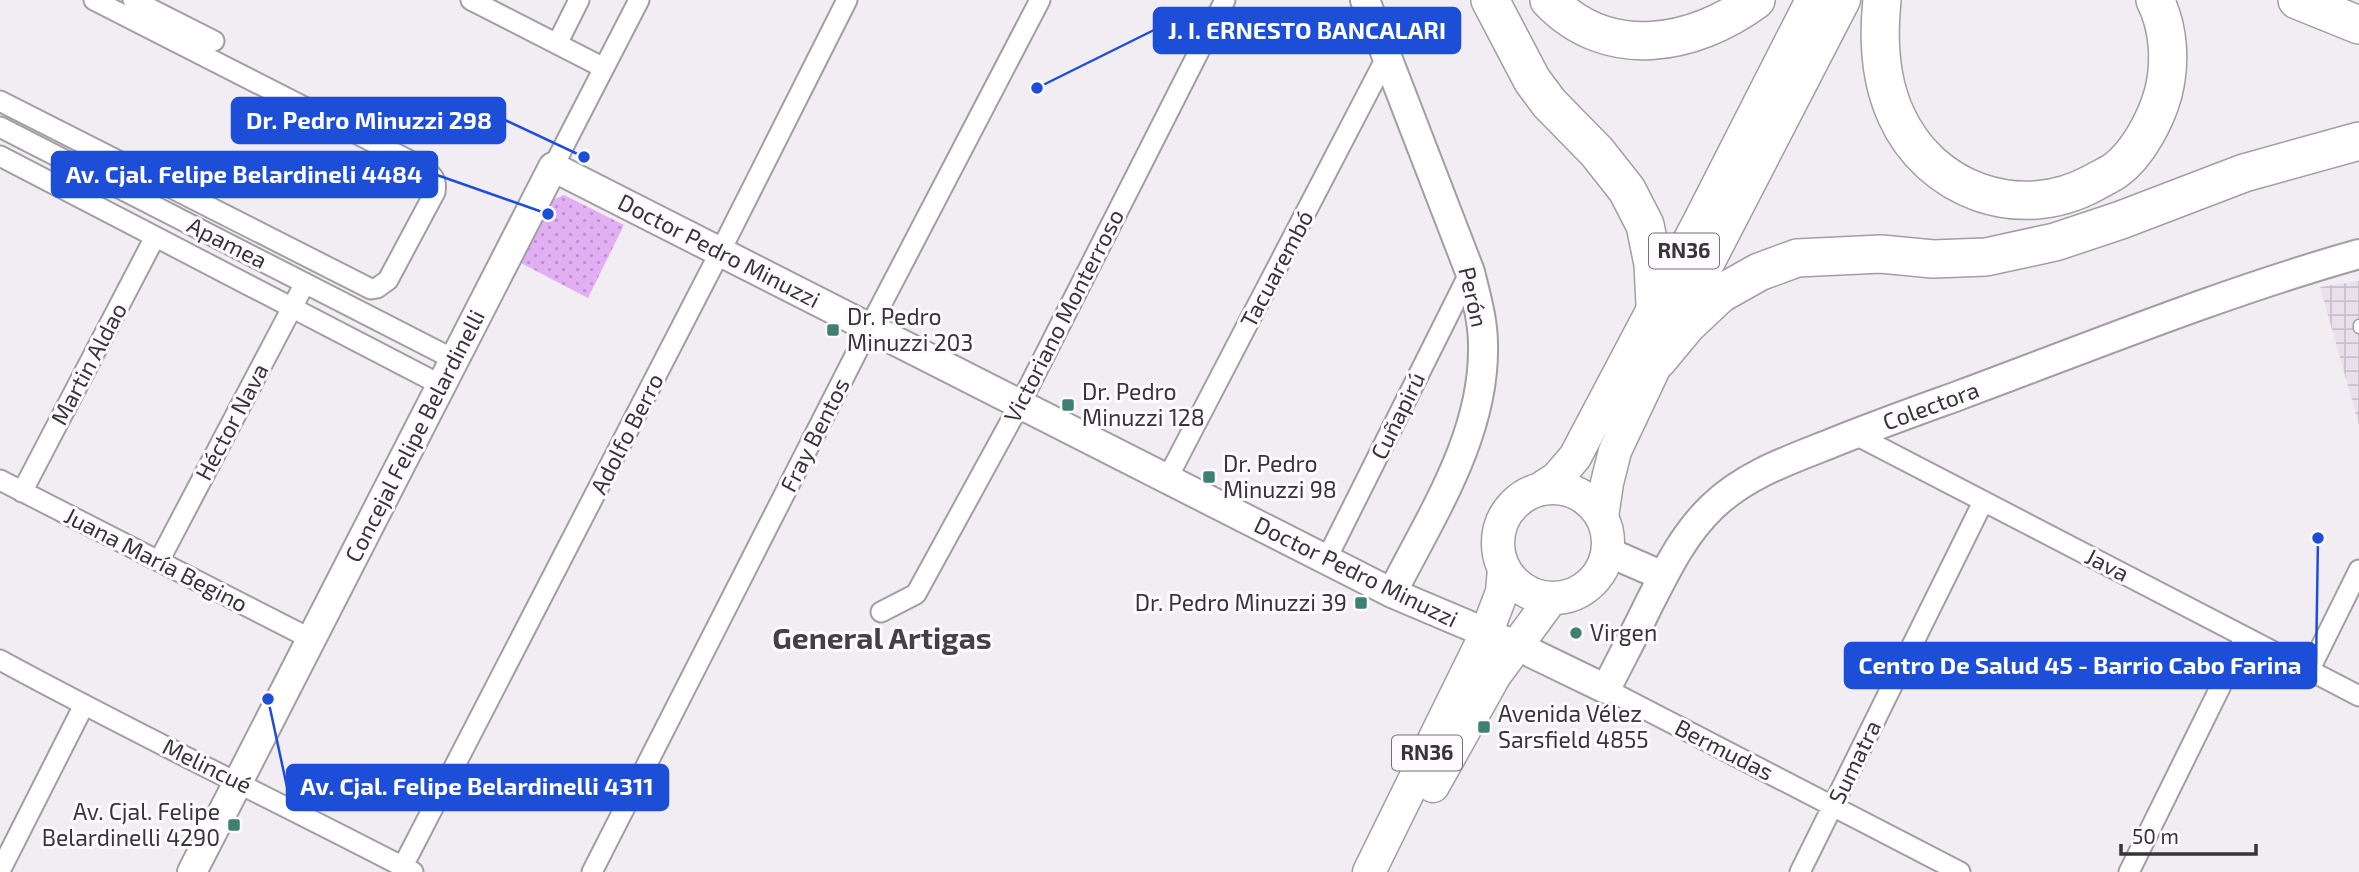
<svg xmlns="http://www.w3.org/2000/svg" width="2359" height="872" font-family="'Exo 2',sans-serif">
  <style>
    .industrial { fill: url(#industrial-grid) }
    .grass { fill: url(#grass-dots) }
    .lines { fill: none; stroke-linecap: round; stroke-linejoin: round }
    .lane-casing { stroke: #a29ea3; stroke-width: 13 }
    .street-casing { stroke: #a29ea3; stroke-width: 23 }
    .secondary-casing { stroke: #a29ea3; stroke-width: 32 }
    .primary-casing { stroke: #a29ea3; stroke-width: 35 }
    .highway-casing { stroke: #a29ea3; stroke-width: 40 }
    .lane { stroke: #fff; stroke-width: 10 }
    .street { stroke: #fff; stroke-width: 19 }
    .secondary { stroke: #fff; stroke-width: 28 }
    .primary { stroke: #fff; stroke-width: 32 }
    .highway { stroke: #fff; stroke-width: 37 }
    .poi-dot { fill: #3e8173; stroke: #fefbff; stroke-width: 2.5 }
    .labels { text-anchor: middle; stroke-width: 6; stroke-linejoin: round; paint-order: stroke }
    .shield { fill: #fefbff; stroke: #737073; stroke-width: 2 }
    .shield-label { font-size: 21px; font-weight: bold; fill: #373537 }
    .street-label { font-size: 23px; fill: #373537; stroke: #fefbff }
    .poi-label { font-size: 23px; fill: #373537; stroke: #fefbff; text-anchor: start }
    .district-label { font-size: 30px; font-weight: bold; fill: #444145; stroke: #fefbff }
    .leader { fill: none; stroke: #1d4ed8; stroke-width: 2.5 }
    .callout-dot { fill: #1d4ed8; stroke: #fefbff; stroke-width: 2.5 }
    .callout { fill: #1d4ed8; stroke: #1d4ed8; stroke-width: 2.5 }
    .callout-label { font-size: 24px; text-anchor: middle; font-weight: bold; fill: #fff }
  </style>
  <defs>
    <pattern id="industrial-grid" width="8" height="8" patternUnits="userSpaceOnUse" patternTransform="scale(1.75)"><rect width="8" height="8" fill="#e9e0ec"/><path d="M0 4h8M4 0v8" fill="none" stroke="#c8c1cb"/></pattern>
    <pattern id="grass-dots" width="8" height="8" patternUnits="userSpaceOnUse" patternTransform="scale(1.75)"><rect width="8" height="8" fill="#e2aff5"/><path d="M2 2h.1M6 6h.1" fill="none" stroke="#b88fc7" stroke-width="1.8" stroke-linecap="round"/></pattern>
  </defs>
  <rect width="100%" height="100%" fill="#f1edf3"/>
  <path class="industrial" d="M2359,281V425L2320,287Z"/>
  <path class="grass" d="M564,195L624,225L588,298L519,262L547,202Z"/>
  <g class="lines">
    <defs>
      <path id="lane" d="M2359,325V328"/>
      <path id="street" d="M133,0L214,41
        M471,0L604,68
        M557,44L579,0
        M0,101L371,289L377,288L388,280L435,192C437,180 433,176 424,168L94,0
        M0,127L455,360
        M0,156L441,385
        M553,167L639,0
        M1854,434L2359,696
        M1167,479L1386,58
        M0,480L311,639
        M22,492L155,237
        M1326,560L1470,272
        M159,561L305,283
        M881,612L916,594L1020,404L1225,0
        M0,660C136,734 276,801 413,872
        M2309,671L2359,570
        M1606,689L1960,872
        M403,866L720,252L847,0
        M0,871L84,705
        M592,872L869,328L1040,0
        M1800,872L1983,502
        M2129,872L2245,637"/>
      <path id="secondary" d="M1365,0L1470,272C1476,297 1483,320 1483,345C1485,435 1431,516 1392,593
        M1608,552L1663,576
        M192,872L553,167L1392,593L1515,645L1606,689C1620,661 1635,633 1649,604C1667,569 1683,535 1712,507C1744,476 1786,461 1827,445C1871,427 1916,411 1960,395C2092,346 2224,292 2359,254"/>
      <path id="primary" d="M1498 543a55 55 0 1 1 110 0a55 55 0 1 1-110 0Z
        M1540,489L1557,478L1575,457L1699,222L1812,0
        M1602,517L1607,483L1615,451L1658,360L1844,0
        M1433,786L1495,675L1551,599
        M1369,872L1486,634L1502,592L1504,569"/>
      <path id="highway" d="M1490,0L1532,80L1549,103L1597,152L1627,190L1645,225L1653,264L1655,305
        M1549,0C1608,62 1694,46 1756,0
        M1882,0C1878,38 1880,80 1896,115C1930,191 2020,223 2093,183C2100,179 2109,175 2116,170C2138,154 2156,119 2163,94C2171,63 2169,28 2155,0
        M2297,0L2359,25
        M1658,360L1687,325L1720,294L1759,272L1797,258L1881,254L1933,259L1986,257L2055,242L2121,220L2244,173L2359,141"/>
    </defs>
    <use href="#lane" class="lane-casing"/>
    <use href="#street" class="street-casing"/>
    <use href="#secondary" class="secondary-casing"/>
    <use href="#primary" class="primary-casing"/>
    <use href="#highway" class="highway-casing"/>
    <use href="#lane" class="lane"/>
    <use href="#street" class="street"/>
    <use href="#secondary" class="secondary"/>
    <use href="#primary" class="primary"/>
    <use href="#highway" class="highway"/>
  </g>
  <g class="poi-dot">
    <rect x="826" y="323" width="14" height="14" rx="3.5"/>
    <rect x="1061" y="398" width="14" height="14" rx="3.5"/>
    <rect x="1202" y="470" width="14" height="14" rx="3.5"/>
    <rect x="1354" y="596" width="14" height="14" rx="3.5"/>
    <circle cx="1576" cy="633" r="7"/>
    <rect x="1477" y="720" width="14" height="14" rx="3.5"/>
    <rect x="227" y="818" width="14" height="14" rx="3.5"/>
  </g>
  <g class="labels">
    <g class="shield">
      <rect x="1649" y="233.5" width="70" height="35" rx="5"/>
      <rect x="1392" y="735.5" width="70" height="35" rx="5"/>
    </g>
    <g class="shield-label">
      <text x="1684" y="258">RN36</text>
      <text x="1427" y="760">RN36</text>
    </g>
    <g class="street-label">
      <text transform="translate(227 243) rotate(27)" y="8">Apamea</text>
      <text transform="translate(719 251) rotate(27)" y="8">Doctor Pedro Minuzzi</text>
      <text transform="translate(1277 269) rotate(-62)" y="8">Tacuarembó</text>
      <text transform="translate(1473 297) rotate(77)" y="8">Perón</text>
      <text transform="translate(1064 316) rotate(-63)" y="8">Victoriano Monterroso</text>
      <text transform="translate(89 364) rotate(-62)" y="8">Martin Aldao</text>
      <text transform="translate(1931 406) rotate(-20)" y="8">Colectora</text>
      <text transform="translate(1398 416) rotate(-64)" y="8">Cuñapirú</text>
      <text transform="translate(232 422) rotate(-62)" y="8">Héctor Nava</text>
      <text transform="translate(627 434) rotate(-63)" y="8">Adolfo Berro</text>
      <text transform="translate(815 435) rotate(-63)" y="8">Fray Bentos</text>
      <text transform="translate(415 436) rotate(-63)" y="8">Concejal Felipe Belardinelli</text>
      <text transform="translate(156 560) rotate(27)" y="8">Juana María Begino</text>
      <text transform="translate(2107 565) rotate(27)" y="8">Java</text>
      <text transform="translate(1356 572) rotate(26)" y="8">Doctor Pedro Minuzzi</text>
      <text transform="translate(1724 750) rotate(27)" y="8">Bermudas</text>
      <text transform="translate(1855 762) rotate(-64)" y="8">Sumatra</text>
      <text transform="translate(207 766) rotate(26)" y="8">Melincué</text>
    </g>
    <g class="poi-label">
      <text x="847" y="325">Dr. Pedro<tspan x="847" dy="26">Minuzzi 203</tspan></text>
      <text x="1082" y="400">Dr. Pedro<tspan x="1082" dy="26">Minuzzi 128</tspan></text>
      <text x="1223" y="472">Dr. Pedro<tspan x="1223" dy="26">Minuzzi 98</tspan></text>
      <text x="1347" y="611" text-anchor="end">Dr. Pedro Minuzzi 39</text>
      <text x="1590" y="641">Virgen</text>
      <text x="1498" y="722">Avenida Vélez<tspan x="1498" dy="26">Sarsfield 4855</tspan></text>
      <text x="220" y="820" text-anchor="end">Av. Cjal. Felipe<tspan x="220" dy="26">Belardinelli 4290</tspan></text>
    </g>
    <g class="district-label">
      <text x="882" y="649">General Artigas</text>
    </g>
  </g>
  <path class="leader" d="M1037 88L1154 30M584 157L505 120M548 214L437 175M2318 538L2316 665M268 699L287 787"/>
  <g class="callout-dot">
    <circle cx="1037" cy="88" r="7"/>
    <circle cx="584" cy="157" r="7"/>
    <circle cx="548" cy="214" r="7"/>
    <circle cx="2318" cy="538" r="7"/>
    <circle cx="268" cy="699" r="7"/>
  </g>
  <g class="callout">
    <rect x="1154" y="8" width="306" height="45" rx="7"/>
    <rect x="232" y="98" width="273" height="45" rx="7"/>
    <rect x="52" y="152" width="385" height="45" rx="7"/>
    <rect x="1845" y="643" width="471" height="45" rx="7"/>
    <rect x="287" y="765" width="381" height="45" rx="7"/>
  </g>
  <g class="callout-label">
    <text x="1307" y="39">J. I. ERNESTO BANCALARI</text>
    <text x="369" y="129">Dr. Pedro Minuzzi 298</text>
    <text x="244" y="183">Av. Cjal. Felipe Belardineli 4484</text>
    <text x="2080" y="674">Centro De Salud 45 - Barrio Cabo Farina</text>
    <text x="477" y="795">Av. Cjal. Felipe Belardinelli 4311</text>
  </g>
  <path d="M2121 844v10h135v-10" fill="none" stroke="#373537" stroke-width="3.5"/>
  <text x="2132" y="844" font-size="21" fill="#373537" stroke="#fefbff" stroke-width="5" paint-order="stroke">50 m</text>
</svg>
